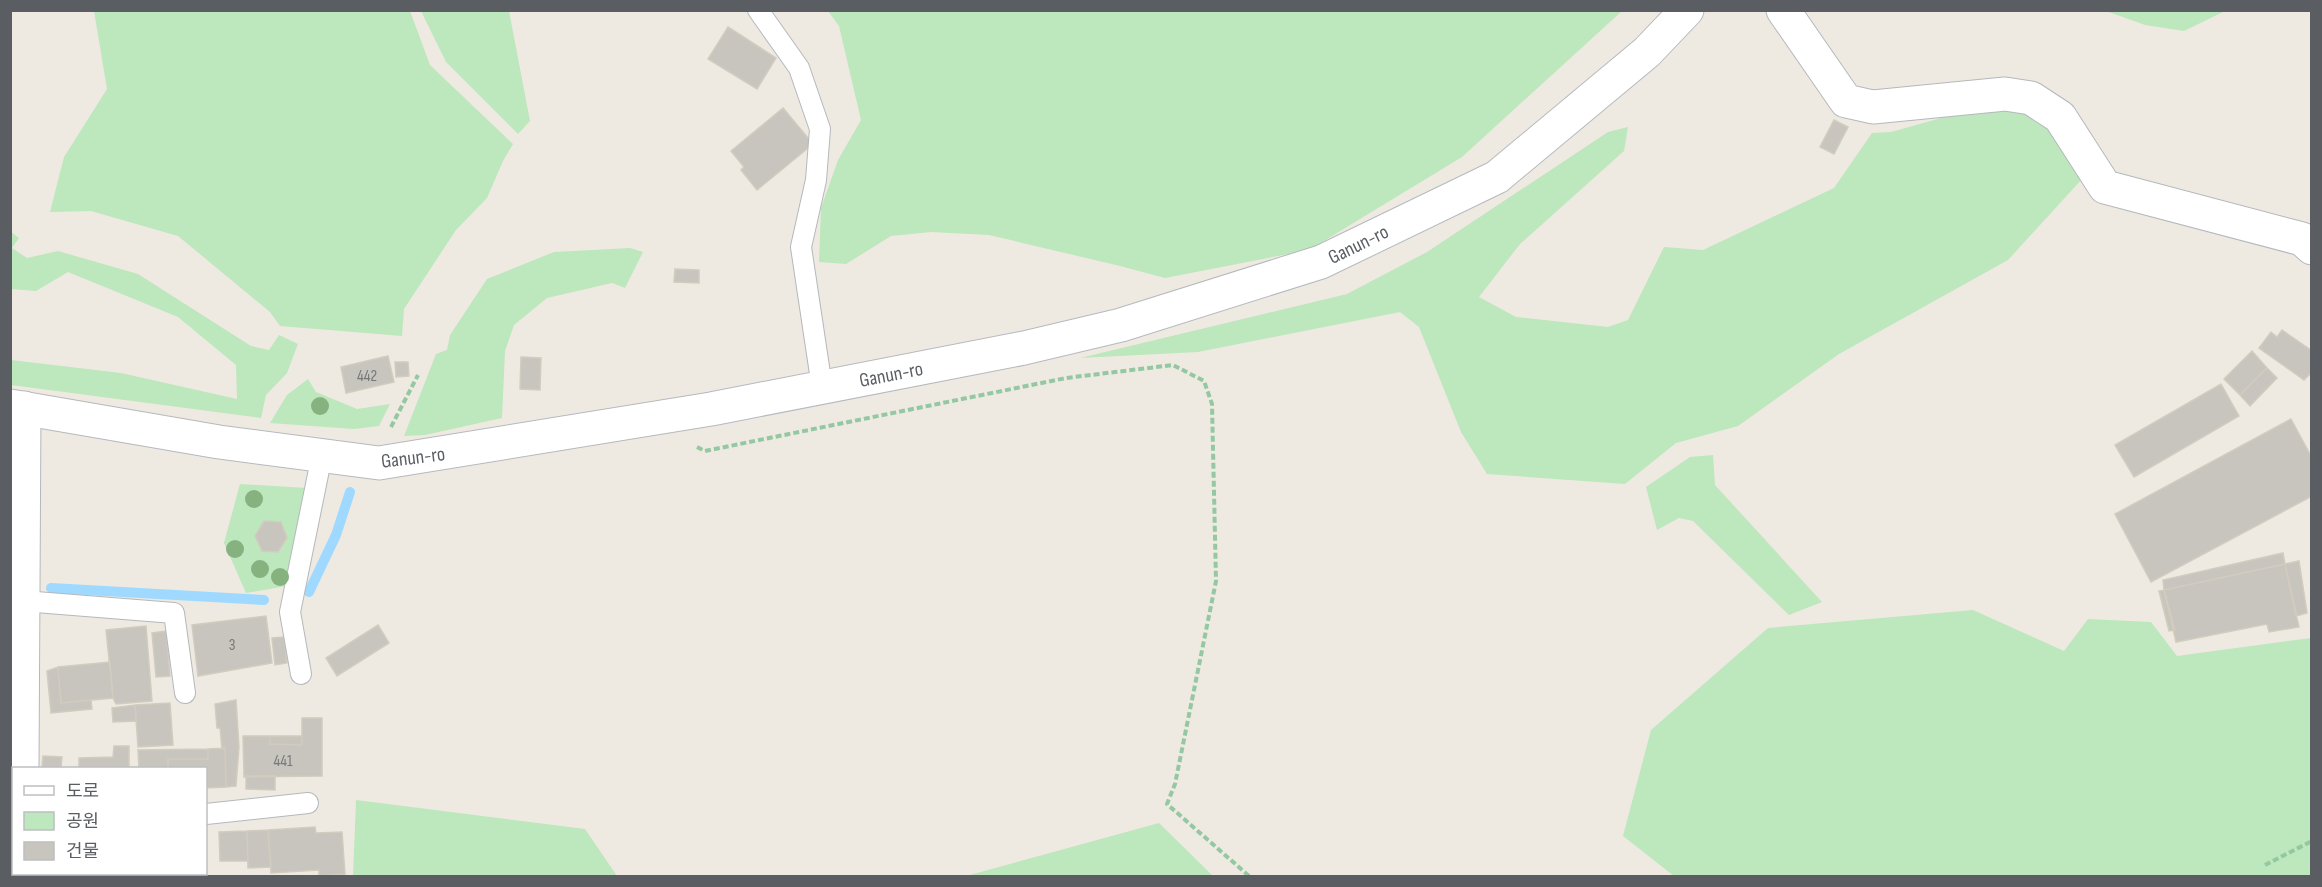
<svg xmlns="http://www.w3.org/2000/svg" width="2322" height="887" font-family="'Sofia Sans Condensed','Noto Sans KR',sans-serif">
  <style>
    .green { fill: #bde7bc }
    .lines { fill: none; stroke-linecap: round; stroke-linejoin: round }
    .stream { stroke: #a0d9ff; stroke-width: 10 }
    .building { fill: #c8c5be; stroke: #d2ccbf; stroke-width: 1.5 }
    .lane-casing { stroke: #b4b8bd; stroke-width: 22 }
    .street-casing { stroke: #b4b8bd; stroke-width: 35 }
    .secondary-casing { stroke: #b5b9bf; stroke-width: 35 }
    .path { stroke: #94c8a2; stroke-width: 4; stroke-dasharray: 6 3; stroke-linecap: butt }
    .lane { stroke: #fff; stroke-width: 20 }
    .street { stroke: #fff; stroke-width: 33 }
    .secondary { stroke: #fff; stroke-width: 33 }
    .tree { fill: #86b280 }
    .labels { text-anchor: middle; stroke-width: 4.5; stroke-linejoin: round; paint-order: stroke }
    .number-label { font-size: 16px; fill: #76787a }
    .street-label { font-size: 20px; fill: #5a5e63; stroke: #fff }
  </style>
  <rect width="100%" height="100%" fill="#eeeae1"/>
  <path class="green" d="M94,11H410L430,65L513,144L503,161L487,198L456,230L404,309L402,336L280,326L270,312L178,236L91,211L50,212L64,157L107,89Z
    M421,11H509L530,121L518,134L446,62Z
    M828,11H1622L1462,157L1309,250L1165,278L1120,266L989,235L931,232L891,236L846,264L819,262L821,208L838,160L861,120L839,26Z
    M2106,11H2225L2184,31L2145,25Z
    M1995,103L2030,113L2054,135L2083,178L2008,260L1839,354L1738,426L1676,443L1625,484L1487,474L1461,432L1419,327L1400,312L1198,352L1080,358L1347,294L1427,252L1608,132L1628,127L1624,151L1520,244L1479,297L1516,317L1608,327L1628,320L1664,247L1703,250L1834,188L1872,133L1891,132Z
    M11,232L19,238L12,248L27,258L58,251L138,274L251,346L269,350L279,335L298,344L287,373L266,395L261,418L11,385V360L121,373L237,399L236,365L178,317L68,272L36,291L11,289Z
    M630,248L643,252L625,288L612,283L547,298L514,325L505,351L502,418L425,435L404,436L436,354L447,350L450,335L487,279L554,252Z
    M308,379L316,392L357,409L390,404L379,426L354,429L270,423L287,395Z
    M1713,455L1715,485L1822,602L1789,615L1693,521L1679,518L1657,530L1646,487L1690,457Z
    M240,484L307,488L287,586L246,593L224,543Z
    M1973,610L2064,651L2088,619L2151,622L2177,656L2311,638V876H1674L1623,836L1651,730L1768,628Z
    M356,800L585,829L617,876H353Z
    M1159,823L1213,876H966Z"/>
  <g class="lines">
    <path class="stream" d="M51,588L264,600
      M309,592L336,535L350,492"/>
  </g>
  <path class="building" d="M728,27L776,58L757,89L708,59Z
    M783,108L813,144L757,190L741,170L744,167L731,151Z
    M1834,120L1848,127L1834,154L1820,147Z
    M675,269L699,270V283L674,282Z
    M2282,330L2312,351V372L2304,380L2259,348L2271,332L2277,337Z
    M2252,351L2267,368L2240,395L2224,379Z
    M388,356L394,382L346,393L341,367Z
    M521,357L541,358L540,390L520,389Z
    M395,362H408L409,376L396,377Z
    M2267,368L2277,378L2250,406L2240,395Z
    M2221,384L2239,416L2134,477L2115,445Z
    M2291,419L2312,458V496L2151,582L2115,514Z
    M264,521L281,522L287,538L278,552L262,551L255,536Z
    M2283,553L2285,564L2164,590L2163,580Z
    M2299,561L2307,613L2296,616L2285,564Z
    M2285,564L2299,627L2269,632L2267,624L2176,642L2164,590Z
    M2164,590L2175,630L2169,631L2159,591Z
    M266,616L272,663L198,676L192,625Z
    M378,625L389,643L337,676L326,658Z
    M146,626L152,701L116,704L113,698L106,630Z
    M166,631L170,676L156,677L152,633Z
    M284,637L287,663L275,665L272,638Z
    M110,662L113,698L61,703L58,667Z
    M58,667L61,703L91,700L92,709L51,713L47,671Z
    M236,700L239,747L236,786L226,787L225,748L222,749L220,728H217L215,704Z
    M170,703L173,745L138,747L135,705Z
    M135,705L136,721L113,722L112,708Z
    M302,718H322V776L244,777L243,736H270V744L302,745Z
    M270,736H302V745L270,744Z
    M114,746H129V768H79V758L113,757Z
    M225,748L226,787L206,788V768H168V759H208V749Z
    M208,749V759H168V768H139L138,750Z
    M43,756L62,757L61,768H42Z
    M246,776H275V790L246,789Z
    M315,827L316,833L342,832L345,874L319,876V870L271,873L268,830Z
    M268,830L271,867L248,868L247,831Z
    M247,831L248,861H220L219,832Z"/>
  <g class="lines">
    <defs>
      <path id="lane" d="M758,10L799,68L820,129L816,180L801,247L822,387
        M23,601L174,613L185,693
        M301,674L290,612L322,455
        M206,814L308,803
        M10,828L14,826"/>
      <path id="street" d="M1783,10L1846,101L1873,107L2005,94L2031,98L2060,117L2105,187L2302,239L2312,248
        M22,768L24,408
        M131,874V876"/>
      <path id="secondary" d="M10,406L219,442L379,463L711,409L1024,348L1121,325L1321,262L1497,177L1647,52L1687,10"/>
    </defs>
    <use href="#lane" class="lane-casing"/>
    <use href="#street" class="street-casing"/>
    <use href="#secondary" class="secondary-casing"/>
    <path class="path" d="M391,427L418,375
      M697,447L705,451L1066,378L1173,365L1204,381L1212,404L1216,581L1175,784L1167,804L1249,876
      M2265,865L2312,841"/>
    <use href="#lane" class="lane"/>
    <use href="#street" class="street"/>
    <use href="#secondary" class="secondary"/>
  </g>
  <g class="tree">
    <circle cx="320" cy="406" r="9"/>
    <circle cx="254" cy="499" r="9"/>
    <circle cx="235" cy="549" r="9"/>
    <circle cx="260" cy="569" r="9"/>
    <circle cx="280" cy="577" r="9"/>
  </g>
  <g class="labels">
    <g class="number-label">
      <text x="367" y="381">442</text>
      <text x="232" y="650">3</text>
      <text x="283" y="766">441</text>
    </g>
    <g class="street-label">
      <text transform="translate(1358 244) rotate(-26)" y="7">Ganun-ro</text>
      <text transform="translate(891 374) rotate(-11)" y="7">Ganun-ro</text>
      <text transform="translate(413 457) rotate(-7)" y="7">Ganun-ro</text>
    </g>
  </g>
  <rect width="2322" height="887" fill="none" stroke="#5a5e63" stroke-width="24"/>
  <rect x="12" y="767" width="195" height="108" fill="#ffffff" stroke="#bdbfc1" stroke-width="1.5"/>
  <rect x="24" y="786" width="30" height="9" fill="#ffffff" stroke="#bdbfc1" stroke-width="1.5"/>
  <text x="66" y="797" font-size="18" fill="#5a5e63">도로</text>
  <rect x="24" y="812" width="30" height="18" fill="#bde7bc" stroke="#bdbfc1" stroke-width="1.5"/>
  <text x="66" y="827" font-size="18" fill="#5a5e63">공원</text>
  <rect x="24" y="842" width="30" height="18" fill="#c8c5be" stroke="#bdbfc1" stroke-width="1.5"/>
  <text x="66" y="857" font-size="18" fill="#5a5e63">건물</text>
</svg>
